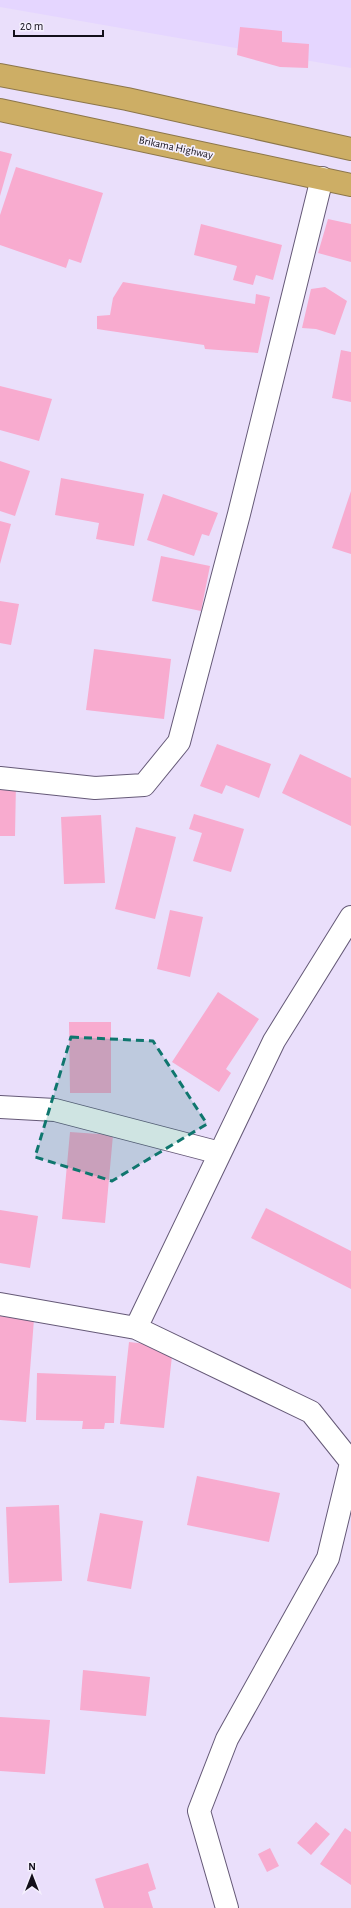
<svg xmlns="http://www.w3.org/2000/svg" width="351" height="1908" font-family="'Alegreya Sans',sans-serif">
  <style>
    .built { fill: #e5d6ff }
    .building { fill: #f8abcf }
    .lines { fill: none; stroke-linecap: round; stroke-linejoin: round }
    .street-casing { stroke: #655977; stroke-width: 24 }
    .highway-casing { stroke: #8c764b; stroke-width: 24 }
    .street { stroke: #fff; stroke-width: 22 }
    .highway { stroke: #cdae65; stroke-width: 22 }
    .marked { fill: #0f766e; fill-opacity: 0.2; stroke: #0f766e; stroke-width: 3; stroke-dasharray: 8 5; stroke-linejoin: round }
    .labels { text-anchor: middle; stroke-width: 3.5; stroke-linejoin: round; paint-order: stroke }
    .street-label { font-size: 11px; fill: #130f1a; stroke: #f4effd }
  </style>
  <rect width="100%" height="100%" fill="#eadffb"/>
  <path class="built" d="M0,0H351V68L0,7Z"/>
  <path class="building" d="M240,27L282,31V42L309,44L308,68L280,67L237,55Z
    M0,151L12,154L0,196Z
    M16,167L103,193L81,263L69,259L66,268L0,245V215Z
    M328,219L351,224V262L318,253Z
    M201,224L282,245L273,280L256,275L253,285L233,280L237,266L194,255Z
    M123,282L255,304L256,294L270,297L258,353L205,349L204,345L97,329V316L110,315L113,298Z
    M325,287L347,301L335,335L316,329L302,328L311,289Z
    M341,350L351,352V402L332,398Z
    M0,386L52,399L39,441L0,430Z
    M0,461L30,471L15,516L0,511Z
    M61,478L144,494L134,546L96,539L99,523L55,515Z
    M351,491V554L332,548Z
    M163,494L218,513L209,536L202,534L194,556L147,540Z
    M0,521L11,524L0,564Z
    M161,556L210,566L201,611L152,601Z
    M0,601L19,604L11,645L0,643Z
    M94,649L171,659L164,719L86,710Z
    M217,744L271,764L259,798L226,785L222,794L200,786Z
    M300,754L351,778V826L282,793Z
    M0,782H16L15,836H0Z
    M194,814L244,829L231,872L193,861L202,833L189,829Z
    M101,815L105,883L64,884L61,817Z
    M136,827L176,837L155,919L115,909Z
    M170,910L203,917L190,977L157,969Z
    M218,992L259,1019L226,1069L231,1073L219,1092L172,1062Z
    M69,1022H111V1093H70Z
    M70,1132L113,1135L105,1223L62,1219Z
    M266,1208L351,1251V1289L251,1238Z
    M0,1210L38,1216L30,1268L0,1263Z
    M0,1316L34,1319L26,1422L0,1420Z
    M129,1342L173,1347L164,1428L120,1424Z
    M37,1373L116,1376L114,1423H105L104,1429H82L83,1421L36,1420Z
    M197,1476L280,1493L269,1542L187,1525Z
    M59,1505L62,1581L9,1583L6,1507Z
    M100,1513L143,1521L131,1589L87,1581Z
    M83,1670L150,1677L146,1716L80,1710Z
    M0,1717L50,1720L45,1774L0,1771Z
    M316,1822L330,1834L311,1855L297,1843Z
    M345,1828L351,1832V1885L320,1864Z
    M270,1848L279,1866L267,1872L258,1854Z
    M148,1863L156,1889L148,1892L153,1908H104L95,1879Z"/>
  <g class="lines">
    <defs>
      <path id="street" d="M0,778L95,788L144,785L179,742L239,514L322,178
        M0,1107L55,1110L220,1153
        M0,1304L136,1328L311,1412L351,1462
        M136,1328L274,1041L351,917
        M227,1908L199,1811L227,1739L328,1558L351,1463"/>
      <path id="highway" d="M0,75L127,99L351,149
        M0,110L351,185"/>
    </defs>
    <use href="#street" class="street-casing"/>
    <use href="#highway" class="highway-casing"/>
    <use href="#street" class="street"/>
    <use href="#highway" class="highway"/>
  </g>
  <path class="marked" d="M71,1037L153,1041L207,1124L112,1181L35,1157Z"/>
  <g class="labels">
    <g class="street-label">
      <text transform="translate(176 147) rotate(12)" y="4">Brikama Highway</text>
    </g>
  </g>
  <g transform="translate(32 1876)" stroke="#f4effd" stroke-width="3" paint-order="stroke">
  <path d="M0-3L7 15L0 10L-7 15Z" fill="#130f1a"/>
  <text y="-6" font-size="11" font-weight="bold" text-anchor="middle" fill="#130f1a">N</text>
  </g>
  <path d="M14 30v6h89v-6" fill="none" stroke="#130f1a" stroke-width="2"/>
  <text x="20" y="30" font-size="12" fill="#130f1a" stroke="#f4effd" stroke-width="3" paint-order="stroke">20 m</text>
</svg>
